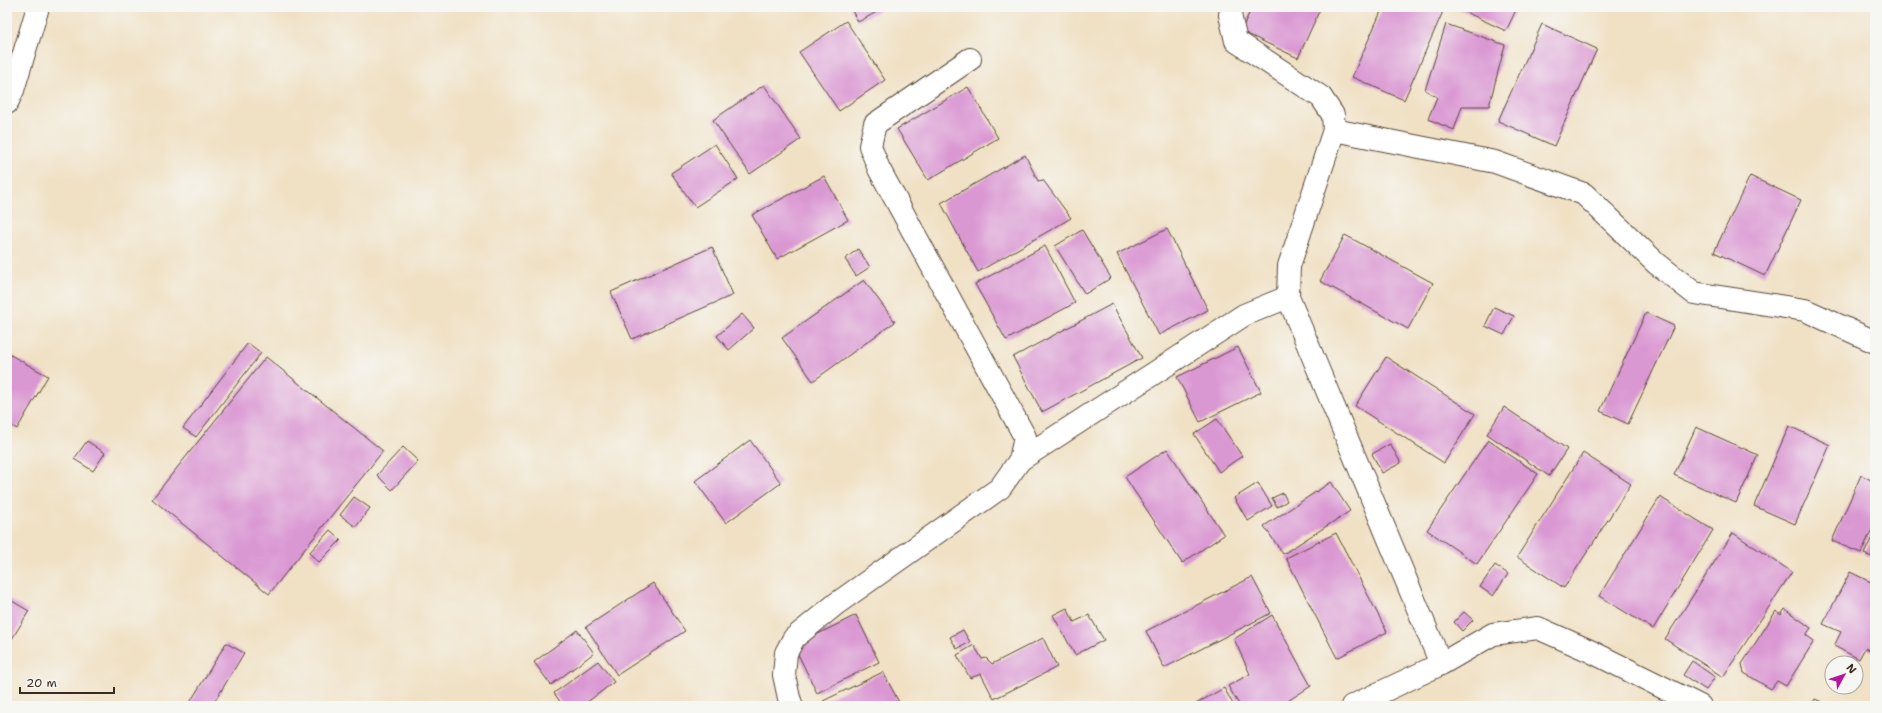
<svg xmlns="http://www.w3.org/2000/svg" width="1882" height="713" font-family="'Shantell Sans',sans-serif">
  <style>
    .building { fill: #da98d3 }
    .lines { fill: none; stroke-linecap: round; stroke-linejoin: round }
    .street-casing { stroke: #564537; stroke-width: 24 }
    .secondary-casing { stroke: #564537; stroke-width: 24 }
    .street { stroke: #fff; stroke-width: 22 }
    .secondary { stroke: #fff; stroke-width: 22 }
  </style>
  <rect width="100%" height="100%" fill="#f6f6f2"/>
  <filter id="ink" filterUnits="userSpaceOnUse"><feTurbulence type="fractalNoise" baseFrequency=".025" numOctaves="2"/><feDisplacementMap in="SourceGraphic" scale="8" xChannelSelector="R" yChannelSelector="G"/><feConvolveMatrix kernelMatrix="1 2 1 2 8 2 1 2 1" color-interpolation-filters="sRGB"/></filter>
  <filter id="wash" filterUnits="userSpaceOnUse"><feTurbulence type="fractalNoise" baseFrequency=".012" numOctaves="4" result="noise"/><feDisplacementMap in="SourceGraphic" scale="16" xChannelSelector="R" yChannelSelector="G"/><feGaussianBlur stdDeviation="0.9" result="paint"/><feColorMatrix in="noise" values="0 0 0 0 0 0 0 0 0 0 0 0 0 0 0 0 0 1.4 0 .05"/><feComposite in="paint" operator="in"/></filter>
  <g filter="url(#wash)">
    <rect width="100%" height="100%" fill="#f0e1c5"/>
    <g id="blocks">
      <path class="building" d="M850,7H886L858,22Z
        M1252,7H1321L1298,58L1241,31Z
        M1383,7H1445L1404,100L1352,77Z
        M1455,7H1510L1516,10L1506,31Z
        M846,21L885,80L839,111L799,52Z
        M1446,24L1505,45L1489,106H1462L1454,130L1428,119L1437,97L1425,90Z
        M1542,24L1597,49L1554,146L1498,121Z
        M764,85L801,139L750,174L713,120Z
        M968,87L998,138L928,180L897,129Z
        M715,144L738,179L695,207L671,173Z
        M1025,155L1038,181L1043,180L1071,218L978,272L941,203Z
        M824,176L848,220L777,259L752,215Z
        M1750,176L1801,200L1765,276L1714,252Z
        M1167,229L1208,310L1159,335L1117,254Z
        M1082,230L1111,278L1085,294L1055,246Z
        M1345,235L1433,283L1408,329L1320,281Z
        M1045,246L1075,303L1006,340L975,284Z
        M712,247L733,295L632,339L611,292Z
        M858,249L870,267L856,276L845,259Z
        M864,280L895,322L813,381L782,338Z
        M1112,304L1142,358L1042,412L1013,357Z
        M1494,307L1514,316L1504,335L1485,326Z
        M1646,313L1674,326L1628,424L1600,411Z
        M742,314L754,328L729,350L717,336Z
        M248,343L261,353L196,437L183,428Z
        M1238,347L1261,392L1200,422L1177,377Z
        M7,353L48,376L17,429L7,423Z
        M266,357L383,451L269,594L152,499Z
        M1386,357L1475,414L1444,463L1355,406Z
        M1504,407L1567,449L1549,476L1487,434Z
        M1217,419L1242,456L1219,472L1194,434Z
        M1789,426L1830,445L1795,524L1754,506Z
        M1696,427L1758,455L1736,503L1674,475Z
        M750,440L781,483L726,523L695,481Z
        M1488,440L1538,474L1477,564L1427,530Z
        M87,441L105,453L93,471L74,459Z
        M1390,444L1401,463L1382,473L1372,454Z
        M403,447L418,461L392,490L377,475Z
        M1167,449L1224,535L1182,563L1125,477Z
        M1583,453L1631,484L1564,588L1517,557Z
        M1861,475L1875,482V523L1861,553L1832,541Z
        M1331,482L1350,511L1283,554L1264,526Z
        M1258,483L1272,506L1248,521L1234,498Z
        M1283,493L1287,501L1277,507L1272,498Z
        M354,497L370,508L356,527L340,515Z
        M1660,497L1713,530L1653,629L1599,596Z
        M330,530L341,540L319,562L309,553Z
        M1875,531V558L1864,554Z
        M1336,533L1387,632L1337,658L1286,558Z
        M1733,533L1792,572L1723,677L1665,639Z
        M1495,565L1508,574L1493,596L1480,587Z
        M1850,572L1875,584V652L1865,648L1859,659L1834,646L1841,632L1823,624Z
        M1252,577L1271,613L1164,668L1146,631Z
        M653,583L685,631L617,675L586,627Z
        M7,598L29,611L7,647Z
        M1067,608L1074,622L1089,615L1104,640L1075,655L1053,615Z
        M1785,609L1811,628L1806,635L1814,641L1786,686L1777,681L1771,689L1744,673L1742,664L1776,611L1781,615Z
        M1464,612L1473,620L1462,631L1454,622Z
        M856,615L879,662L817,693L794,646Z
        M1272,615L1311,686L1280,706H1240L1228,686L1250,674L1234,639Z
        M577,630L594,653L551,685L534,662Z
        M963,630L970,642L957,649L950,637Z
        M1043,638L1057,667L994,699L981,674L970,678L957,655L974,645L982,659L986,658L992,664Z
        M226,643L244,653L212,706H192L189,704Z
        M598,661L614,682L582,706H563L554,693Z
        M1692,661L1715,677L1706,690L1683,675Z
        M883,672L901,706H825L823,701Z
        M1224,688L1234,706H1192Z
        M1815,699L1831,706H1811Z"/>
    </g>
  </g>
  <g filter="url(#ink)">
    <use href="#blocks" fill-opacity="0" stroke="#564537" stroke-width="1"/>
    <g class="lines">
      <defs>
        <path id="street" d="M1232,7L1230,15L1236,41L1321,97L1333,115L1334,130L1289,266L1288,297L1441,664
          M970,59L875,124L870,146L879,169L1025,437L1020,460
          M1334,130L1495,162L1584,194L1656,263L1694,293L1805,310L1875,342
          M792,706L789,698L784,675L786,653L794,638L836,604L1000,488L1020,460L1244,315L1288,297
          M1352,706L1441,664L1493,634L1538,628L1590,651L1700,706"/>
        <path id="secondary" d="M7,103L13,90L38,7"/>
      </defs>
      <use href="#street" class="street-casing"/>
      <use href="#secondary" class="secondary-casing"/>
      <use href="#street" class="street"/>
      <use href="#secondary" class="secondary"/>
    </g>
  </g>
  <rect width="1882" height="713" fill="none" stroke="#f6f6f2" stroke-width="24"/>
  <g transform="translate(1844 675) rotate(50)"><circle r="19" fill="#f6f6f2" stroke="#aba49d"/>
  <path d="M0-3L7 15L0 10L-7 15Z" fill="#b5179e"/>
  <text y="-6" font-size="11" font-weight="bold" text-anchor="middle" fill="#3b2a1e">N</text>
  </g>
  <path d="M20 687v6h94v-6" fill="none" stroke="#3b2a1e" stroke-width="2"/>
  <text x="26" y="687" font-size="12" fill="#3b2a1e" stroke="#f6f6f2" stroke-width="3" paint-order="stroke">20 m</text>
</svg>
